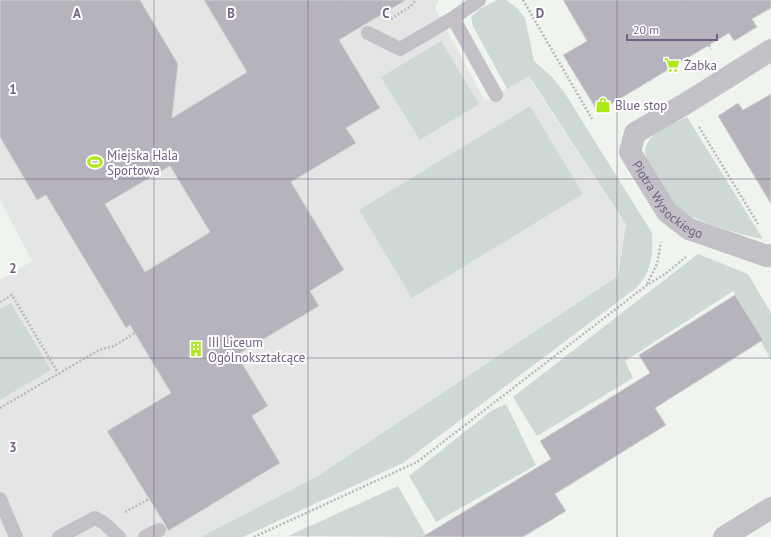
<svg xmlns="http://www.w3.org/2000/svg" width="771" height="537" font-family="'PT Sans',sans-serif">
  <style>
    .built { fill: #e4e6e5 }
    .green { fill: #ced9d5 }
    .building { fill: #b7b3bd; stroke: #d2d5d2; fill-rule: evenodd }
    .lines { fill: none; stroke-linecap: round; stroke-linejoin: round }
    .path { stroke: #bab8bd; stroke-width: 2.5; stroke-dasharray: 2 2; stroke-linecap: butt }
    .service { stroke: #c4c0c7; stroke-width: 14 }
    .minor { stroke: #c4c0c7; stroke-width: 22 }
    .grid { fill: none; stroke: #716182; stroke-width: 1; stroke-opacity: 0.55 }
    .labels { text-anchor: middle; stroke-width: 4; stroke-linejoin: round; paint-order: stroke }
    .poi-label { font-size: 13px; fill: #716182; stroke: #fff; text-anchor: start }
    .street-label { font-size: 13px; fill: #716182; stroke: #fff }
    .grid-label { font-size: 13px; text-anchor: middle; font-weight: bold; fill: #716182; stroke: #fff; stroke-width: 4; stroke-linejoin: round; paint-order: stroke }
  </style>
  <rect width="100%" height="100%" fill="#eff4ef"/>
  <path class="built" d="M0,0H439L435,8L485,101L528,76L626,226L618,276L316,477L201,537H0V280L32,261L0,200Z"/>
  <path class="green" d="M497,0H506L517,8L525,18L534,61L552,77L566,95L652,233C653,255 652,272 636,288L403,463L243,537H201L316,477L618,276L626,225L529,76L507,89L473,26L471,17L478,10Z
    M441,41L479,104L420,140L381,77Z
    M530,106L583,194L412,298L359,210Z
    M687,117L763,239C743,236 682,218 670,202C663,194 659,182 653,173C649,165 642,154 647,144C653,131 675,123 687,117Z
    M698,254L748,274L771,313V360L733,291L625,361L633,378L537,436L513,397Z
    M11,303L51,370L0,400V309Z
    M506,404L536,465L436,522L409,476L491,411Z
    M398,486L427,537L288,536Z"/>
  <path class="building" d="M0,0H140L178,64L172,118L247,72L204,0H406L339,40L380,108L346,128L356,143L291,182L344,270L310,291L319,306L237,355L268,406L252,416L280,463L168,531L166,526L107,431L171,393L130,325L126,328L46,195L37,200L0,137ZM170,166L210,232L145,272L105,204Z
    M563,0H771V8L752,19L757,27L734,41L729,33L598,112L563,55L587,41Z
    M771,94V204L718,116L738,103L743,110Z
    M735,295L763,340L655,408L666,425L555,494L566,511L523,537H422L551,459L540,441L650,373L639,355Z"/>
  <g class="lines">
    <path class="path" d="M336,0L349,22
      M523,0L592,119
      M683,0L711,49
      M391,19L411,6L416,0
      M699,127L758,224
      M647,284L657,264L661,242
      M0,302L12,295L58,373
      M0,408L99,350L114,346L135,333
      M125,512L149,499
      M254,537L417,462L647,285L665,274L686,257"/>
    <path class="service" d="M453,18L496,95
      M368,33L400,49L453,18L479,0
      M0,499L16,537
      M59,537L95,518L104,523L119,537
      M145,537L159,530"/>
    <g class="minor">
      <path id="s1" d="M771,50L685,104L635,133L630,152L667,212L689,229L767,256L771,255"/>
      <path d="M724,537L771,508"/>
    </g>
  </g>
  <path class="grid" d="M154,0V537M308,0V537M463,0V537M617,0V537M0,179H771M0,358H771"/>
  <defs>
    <symbol id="supermarket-bare" viewBox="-9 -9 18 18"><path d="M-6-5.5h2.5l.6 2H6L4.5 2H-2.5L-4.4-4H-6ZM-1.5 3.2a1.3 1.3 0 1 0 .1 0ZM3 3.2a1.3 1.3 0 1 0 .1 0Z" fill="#aeea19" stroke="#fff" stroke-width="2.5" paint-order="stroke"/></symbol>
    <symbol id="shop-bare" viewBox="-9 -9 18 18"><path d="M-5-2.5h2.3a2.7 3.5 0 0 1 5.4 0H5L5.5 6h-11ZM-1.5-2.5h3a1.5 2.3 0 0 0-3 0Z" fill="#aeea19" stroke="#fff" stroke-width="2.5" paint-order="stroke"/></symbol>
    <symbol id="stadium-bare" viewBox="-9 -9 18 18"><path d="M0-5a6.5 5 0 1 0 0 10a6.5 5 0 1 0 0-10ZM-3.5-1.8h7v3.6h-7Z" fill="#aeea19" stroke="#fff" stroke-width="2.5" paint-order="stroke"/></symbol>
    <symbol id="building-bare" viewBox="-9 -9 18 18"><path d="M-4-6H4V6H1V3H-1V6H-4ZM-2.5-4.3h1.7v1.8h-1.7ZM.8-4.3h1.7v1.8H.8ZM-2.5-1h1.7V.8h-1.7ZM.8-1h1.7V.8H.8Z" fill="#aeea19" stroke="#fff" stroke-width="2.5" paint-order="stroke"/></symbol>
  </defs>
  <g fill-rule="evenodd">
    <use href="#supermarket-bare" x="661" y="54" width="22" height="22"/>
    <use href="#shop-bare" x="592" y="94" width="22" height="22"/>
    <use href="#stadium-bare" x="84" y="151" width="22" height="22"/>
    <use href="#building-bare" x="185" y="338" width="22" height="22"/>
  </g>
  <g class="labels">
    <g class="poi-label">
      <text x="684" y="70">Żabka</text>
      <text x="615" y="110">Blue stop</text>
      <text x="107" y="160">Miejska Hala<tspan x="107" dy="15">Sportowa</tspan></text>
      <text x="208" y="347">III Liceum<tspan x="208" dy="15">Ogólnokształcące</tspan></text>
    </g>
    <g class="street-label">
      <text dy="5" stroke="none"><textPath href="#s1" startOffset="241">Piotra Wysockiego</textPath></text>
    </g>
  </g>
  <g class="grid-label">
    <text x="77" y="18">A</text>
    <text x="231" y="18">B</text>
    <text x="386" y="18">C</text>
    <text x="540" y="18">D</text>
    <text x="13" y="94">1</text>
    <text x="13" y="273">2</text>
    <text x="13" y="452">3</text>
  </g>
  <path d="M627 34v6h90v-6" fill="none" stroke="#716182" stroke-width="2"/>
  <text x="633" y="34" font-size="12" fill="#716182" stroke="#ffffff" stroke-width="3" paint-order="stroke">20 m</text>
</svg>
